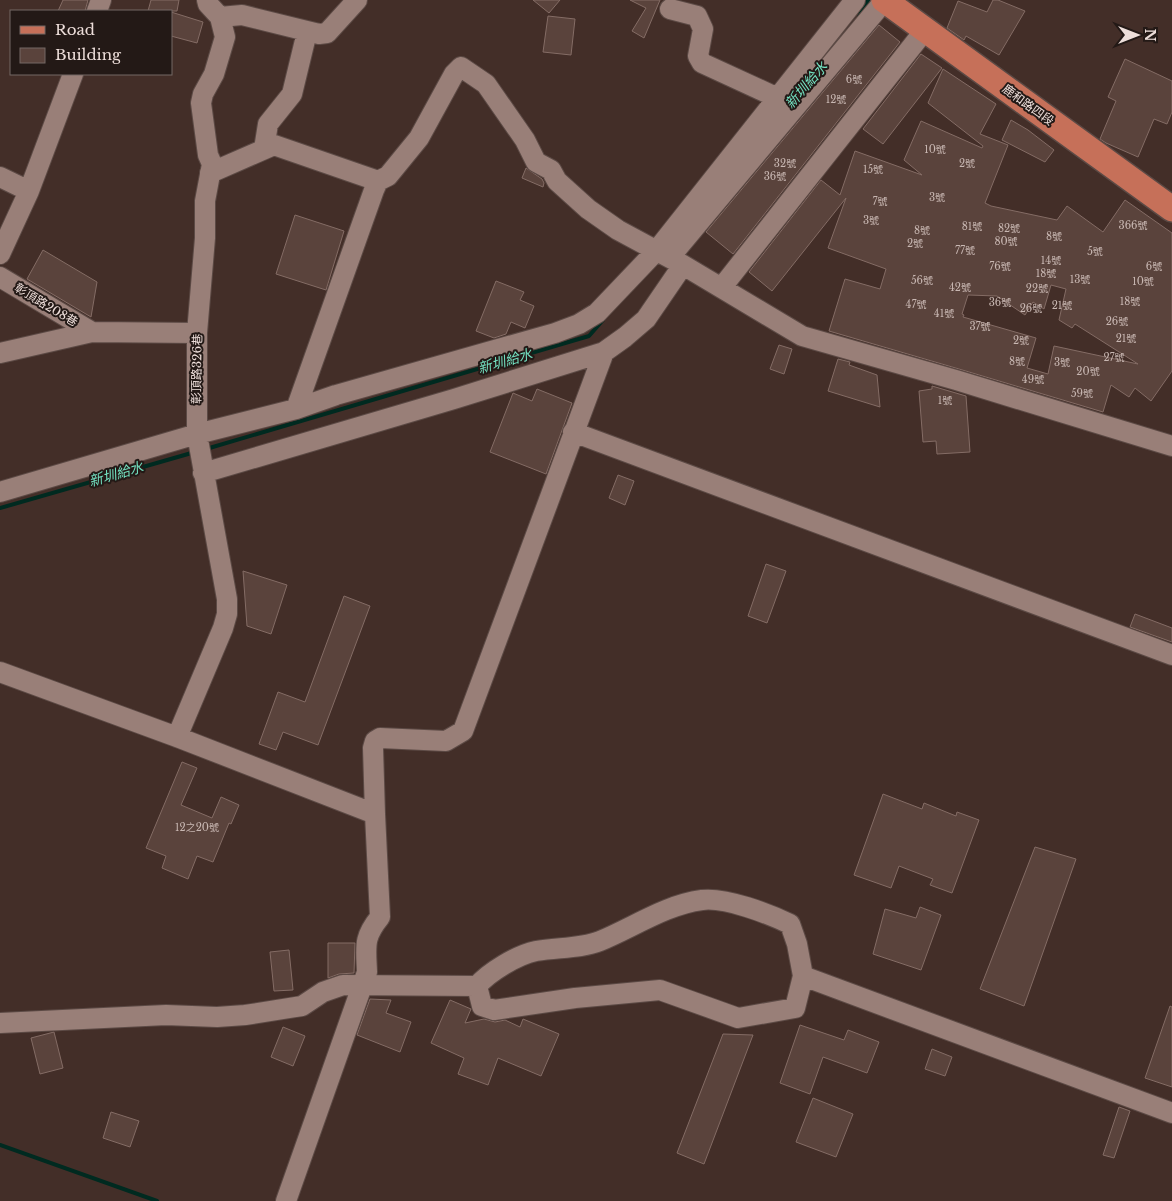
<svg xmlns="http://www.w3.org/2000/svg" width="1172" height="1201" font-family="'Libre Baskerville','Noto Sans TC',serif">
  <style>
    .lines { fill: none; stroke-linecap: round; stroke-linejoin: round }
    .stream { stroke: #002a20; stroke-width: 4 }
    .building { fill: #5a433c; stroke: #846c65; fill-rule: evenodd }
    .minor-casing { stroke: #5c4a45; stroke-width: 22 }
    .major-casing { stroke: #5c4a45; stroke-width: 28 }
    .minor { stroke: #997f78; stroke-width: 20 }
    .major { stroke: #c67059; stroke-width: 25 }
    .labels { text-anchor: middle; stroke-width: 4; stroke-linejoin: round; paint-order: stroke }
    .number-label { font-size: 10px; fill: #c8b7b2 }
    .street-label { font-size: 12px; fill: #eddeda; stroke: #231916 }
    .water-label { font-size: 14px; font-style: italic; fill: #73e1c1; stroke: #231916 }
  </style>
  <rect width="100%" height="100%" fill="#432e28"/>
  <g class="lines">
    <path class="stream" d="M859,17L868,0
      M206,449L589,336L603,320
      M0,508L195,452
      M0,1145L157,1201"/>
  </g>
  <path class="building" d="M63,0H88L85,11H58Z
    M151,0H179L177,11H148Z
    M533,0H560L549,13Z
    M630,0H660L644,38L632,31L646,8Z
    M993,0H998L1025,11L999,55L966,36L964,40L947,28L958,1L987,12Z
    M171,12L203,22L197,43L171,36Z
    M548,16L575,19L571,55L543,52Z
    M879,25L900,42L733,254L706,232Z
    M921,54L942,68L883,144L863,129Z
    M1125,59L1172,81V112L1167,124L1154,119L1138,157L1106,143L1100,139L1116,101L1108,97Z
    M943,69L996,104L980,134L1008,145L985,203L991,206L1057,220L1067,206L1103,232L1125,200L1172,233V371L1151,401L1135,388L1129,397L1111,385L1103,412L959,369L829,331L845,279L880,289L886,269L828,248L846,198L772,291L749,272L821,180L840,195L855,151L922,175L904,160L921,121L982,148L983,146L928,103ZM1051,285L1066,289L1059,320L1072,328L1075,324L1138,364L1054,346L1048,374L1027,368L1036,338L963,317L964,315L962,314L968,295L997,296L1025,315L1033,302L1044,309Z
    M1011,120L1028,130L1054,150L1045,162L1002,140Z
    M526,168L542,179L544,183L543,187L522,178Z
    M295,215L344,231L326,290L276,274Z
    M43,250L97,282L91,317L27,279Z
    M496,281L524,292L520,300L534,306L525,328L511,322L506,334L494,338L476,331Z
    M779,345L792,349L784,374L770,369Z
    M838,359L850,362L849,365L877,375L880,407L828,391Z
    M932,386L966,396L970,452L937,454L936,441L923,442L919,391L932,389Z
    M537,389L572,403L546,474L490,452L513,393L532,401Z
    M618,475L634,481L625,505L609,498Z
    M766,564L786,571L767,623L748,616Z
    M243,571L287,585L271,634L247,626Z
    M344,596L370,606L318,745L283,732L276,750L259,744L278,692L305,702Z
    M1135,614L1172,628V642L1130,627Z
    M182,762L197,768L181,805L212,818L221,797L239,805L231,824L229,823L213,862L197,856L188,879L162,868L166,856L146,848Z
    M883,794L922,809L924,803L956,816L957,812L979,820L952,893L930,885L933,879L899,866L891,888L854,875Z
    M1035,847L1076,859L1024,1006L980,989Z
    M920,907L941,915L921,970L873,954L885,909L916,918Z
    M328,943H355L354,973L339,974L328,978Z
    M289,950L293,990L274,991L270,952Z
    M370,999L391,1000L386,1013L411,1022L400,1052L357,1035Z
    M450,1000L471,1009L465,1023L484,1019L495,1022L505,1020L520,1027L523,1019L559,1034L541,1076L498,1058L488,1085L458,1074L464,1058L431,1043Z
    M1170,1006L1172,1007V1087L1145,1078Z
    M800,1025L844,1040L848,1030L879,1042L867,1073L823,1057L810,1094L780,1083Z
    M283,1027L305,1036L293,1066L271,1057Z
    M54,1032L63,1068L40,1074L31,1038Z
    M723,1034L753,1035L704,1164L677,1153Z
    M932,1049L952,1057L945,1076L925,1069Z
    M813,1098L853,1114L836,1157L796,1142Z
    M1119,1107L1130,1111L1114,1158L1103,1155Z
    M111,1112L139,1121L130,1147L103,1138Z"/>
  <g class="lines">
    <defs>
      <path id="minor" d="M670,9L697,16L703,29L698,56L702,63L778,98
        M97,11L101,0
        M220,17L242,15L319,34L327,33L357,0
        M264,149L268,124L292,94L307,32
        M210,173L274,145L378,181
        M0,177L29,191
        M0,254L29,191L73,74
        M670,257L885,0
        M0,277L92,332
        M722,287L925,30
        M0,353L92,332L197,333
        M296,409L374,190L378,181L388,176L419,138L454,74L461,67L486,84L525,140L536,162L551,170L557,181L588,209L618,230L683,265L802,336L956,380L1172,446
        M573,432L1172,655
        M203,473L454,399L604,352
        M0,492L197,434L296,409L336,395L555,333L579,324L597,313L657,250L855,0
        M0,672L177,737L375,814L380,917C363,938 366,946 367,972L286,1201
        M177,737L223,628L227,614V599L197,434V333L205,238V201L212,164L208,155L201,103L203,94L214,74L225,37L220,17L208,4L207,0
        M375,814L373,748L375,741L380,738L446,741L463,731L604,352L625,337L646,319L683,265
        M803,976L1172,1113
        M0,1023L166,1015L217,1017L245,1015L302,1006L323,992L343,985L477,986C489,972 517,955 536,951C557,947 580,949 600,941C634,927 665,905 702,900C726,897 769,914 790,924L797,944L803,976L795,1008L738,1018L660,990L575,998L494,1010L482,1006L477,986"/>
      <path id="major" d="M884,0L1172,209"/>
    </defs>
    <use href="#minor" class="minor-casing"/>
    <use href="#major" class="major-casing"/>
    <use href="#minor" class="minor"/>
    <use href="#major" class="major"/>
  </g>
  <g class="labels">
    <g class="number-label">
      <text x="854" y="83">6號</text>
      <text x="836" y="103">12號</text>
      <text x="935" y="153">10號</text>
      <text x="785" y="167">32號</text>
      <text x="967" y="167">2號</text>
      <text x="873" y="173">15號</text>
      <text x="775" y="180">36號</text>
      <text x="937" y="201">3號</text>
      <text x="880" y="205">7號</text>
      <text x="871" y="224">3號</text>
      <text x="1133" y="229">366號</text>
      <text x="972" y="230">81號</text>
      <text x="1009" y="232">82號</text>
      <text x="922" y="234">8號</text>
      <text x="1054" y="240">8號</text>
      <text x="1006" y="245">80號</text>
      <text x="915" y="247">2號</text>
      <text x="965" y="254">77號</text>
      <text x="1095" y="255">5號</text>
      <text x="1051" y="264">14號</text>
      <text x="1000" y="270">76號</text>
      <text x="1154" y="270">6號</text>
      <text x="1046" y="277">18號</text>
      <text x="1080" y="283">13號</text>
      <text x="922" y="284">56號</text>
      <text x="1143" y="285">10號</text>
      <text x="960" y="291">42號</text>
      <text x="1037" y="292">22號</text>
      <text x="1130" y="305">18號</text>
      <text x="1000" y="306">36號</text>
      <text x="916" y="308">47號</text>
      <text x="1062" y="309">21號</text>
      <text x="1031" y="312">26號</text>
      <text x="944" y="317">41號</text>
      <text x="1117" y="325">26號</text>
      <text x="980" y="330">37號</text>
      <text x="1126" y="342">21號</text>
      <text x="1021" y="344">2號</text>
      <text x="1114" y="361">27號</text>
      <text x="1017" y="365">8號</text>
      <text x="1062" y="366">3號</text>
      <text x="1088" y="375">20號</text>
      <text x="1033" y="383">49號</text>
      <text x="1082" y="397">59號</text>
      <text x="945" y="404">1號</text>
      <text x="197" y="831">12之20號</text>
    </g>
    <g class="street-label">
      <text transform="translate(1028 105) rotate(36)" y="4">鹿和路四段</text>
      <text transform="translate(46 305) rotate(31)" y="4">彰頂路208巷</text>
      <text transform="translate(197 369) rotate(-89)" y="4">彰頂路326巷</text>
    </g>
    <g class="water-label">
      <text transform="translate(806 85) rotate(-49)" y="5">新圳給水</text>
      <text transform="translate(505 361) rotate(-16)" y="5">新圳給水</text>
      <text transform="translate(116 474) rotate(-16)" y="5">新圳給水</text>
    </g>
  </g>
  <rect x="10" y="10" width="162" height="65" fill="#231916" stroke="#746864"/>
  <rect x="20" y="26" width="25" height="8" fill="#c67059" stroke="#746864"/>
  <text x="55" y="35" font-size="15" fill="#eddeda">Road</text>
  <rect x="20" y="48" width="25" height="15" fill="#5a433c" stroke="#746864"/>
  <text x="55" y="60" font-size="15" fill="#eddeda">Building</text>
  <g transform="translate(1137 35) rotate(90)" stroke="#231916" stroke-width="4" paint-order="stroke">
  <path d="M0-4L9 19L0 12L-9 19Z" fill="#eddeda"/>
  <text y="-8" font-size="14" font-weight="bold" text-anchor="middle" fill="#eddeda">N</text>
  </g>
</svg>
